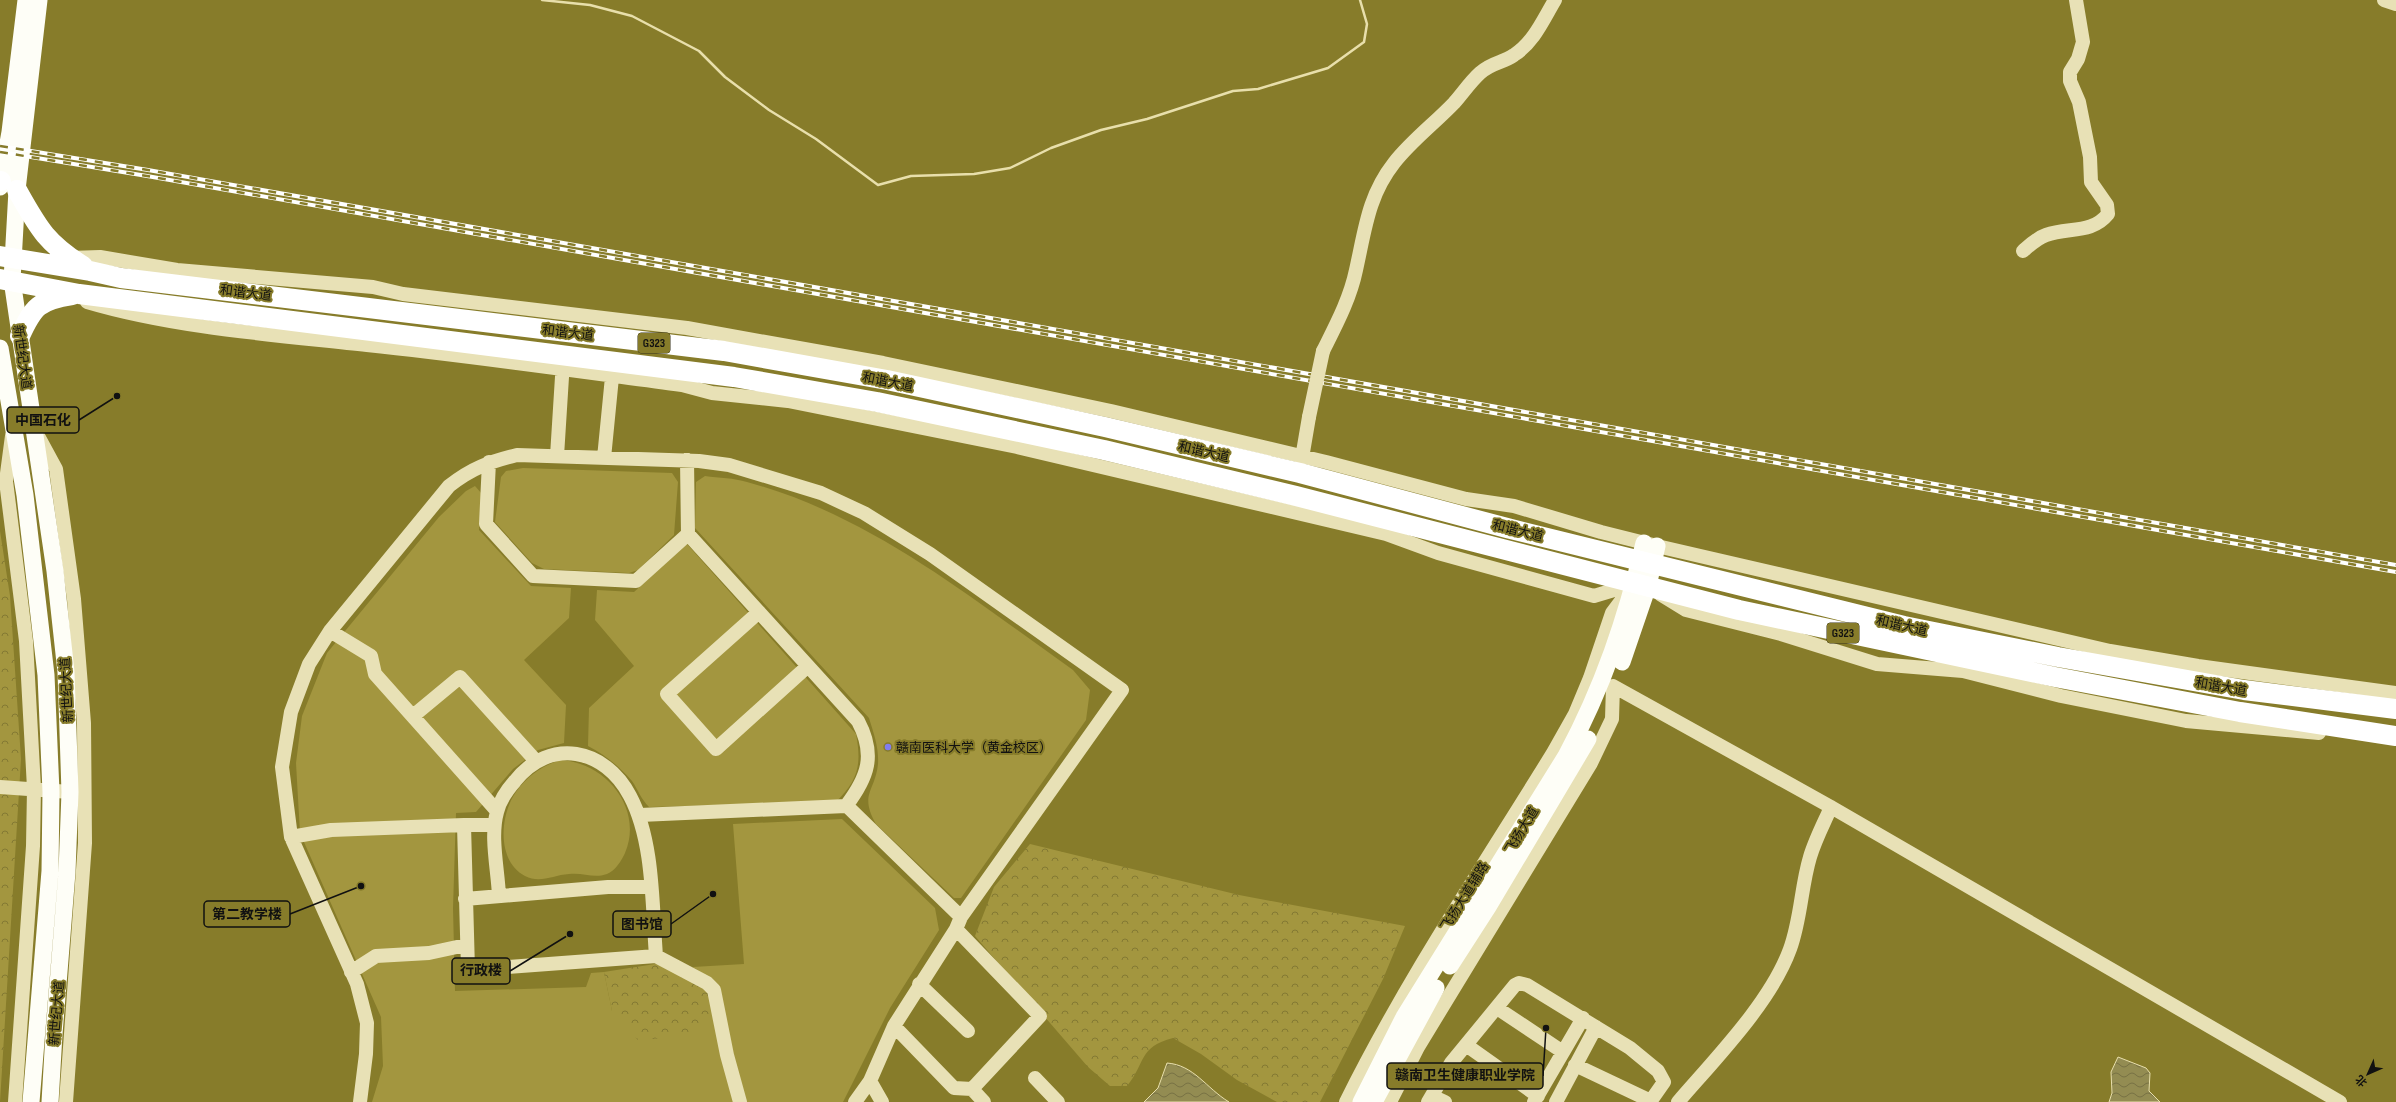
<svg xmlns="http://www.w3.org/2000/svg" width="2396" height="1102" font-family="'Sofia Sans Condensed','Noto Sans SC',sans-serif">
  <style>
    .grass { fill: #a3963f }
    .forest { fill: url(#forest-crowns) }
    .water { fill: url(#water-waves); stroke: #e8dfab }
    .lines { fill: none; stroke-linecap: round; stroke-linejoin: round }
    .stream { stroke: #e8dfab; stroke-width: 2.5 }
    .minor { stroke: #e8e1b6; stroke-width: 14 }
    .major { stroke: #fefef7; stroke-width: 17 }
    .highway { stroke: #fff; stroke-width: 20 }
    .rail-casing { stroke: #fff; stroke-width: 4 }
    .rail { stroke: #877c2a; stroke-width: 2.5; stroke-dasharray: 8; stroke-linecap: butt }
    .minor-bridge { stroke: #e8e1b6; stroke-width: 14 }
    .poi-dot { fill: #817dee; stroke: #877c2a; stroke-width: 1.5 }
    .labels { text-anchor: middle; stroke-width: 4; stroke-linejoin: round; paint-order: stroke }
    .shield { fill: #877c2a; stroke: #343118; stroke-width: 1 }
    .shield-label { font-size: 12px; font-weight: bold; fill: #111 }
    .street-label { font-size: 13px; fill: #111; stroke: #877c2a }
    .poi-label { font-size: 13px; fill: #111; stroke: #877c2a; text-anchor: start }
    .leader { fill: none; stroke: #111; stroke-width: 1.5 }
    .callout-dot { fill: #111; stroke: #877c2a; stroke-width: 1.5 }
    .callout { fill: #877c2a; stroke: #111; stroke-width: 1.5 }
    .callout-label { font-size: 14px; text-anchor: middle; font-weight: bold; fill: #111 }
  </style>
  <defs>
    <pattern id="forest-crowns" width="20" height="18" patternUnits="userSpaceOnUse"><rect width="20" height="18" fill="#a3963f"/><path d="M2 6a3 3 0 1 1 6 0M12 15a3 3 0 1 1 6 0" fill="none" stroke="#837933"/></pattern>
    <pattern id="water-waves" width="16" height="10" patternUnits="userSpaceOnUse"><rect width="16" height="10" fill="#938c52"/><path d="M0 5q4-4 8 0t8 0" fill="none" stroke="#777143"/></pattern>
  </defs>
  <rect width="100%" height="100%" fill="#877c2a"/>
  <path class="grass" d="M523,468L672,473L678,482L674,535L638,570L629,573L544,569L532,563L495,522L501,477L506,471Z
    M705,476C719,478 734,478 747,482C870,515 971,598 1073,670L1090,690L1086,720L961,898H954L876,824C859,794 875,792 878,764C879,748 874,734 869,718L695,528L696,482Z
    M475,486L482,494L479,530L531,586L571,588L569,618L524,660L566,705L564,743L538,750L513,769L476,812L456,813L453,908L455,991L586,987L591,973L604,972L612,1011L721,986L693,967L744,964L733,824L842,819L935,908L939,930L890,1008L843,1102H372L383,1066L381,1017L300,833L296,763L302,716L327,653L439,517L466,491Z
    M687,544L856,734C862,765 858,780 836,802L649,807C641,799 638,790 632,781C619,766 605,755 588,746L589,708L634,666L595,620L597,590L634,592Z
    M560,760C605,762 644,808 625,853C622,860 615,871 607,874C593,879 583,872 569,874C553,875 540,884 525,876C496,861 500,814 516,792C527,776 542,766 560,760Z"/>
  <path class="forest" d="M0,531L10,596L21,759L0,1102Z
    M1030,844L1239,895L1405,926L1383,979L1320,1102H1277L1237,1080L1201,1054L1173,1038C1138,1047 1146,1063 1127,1086H1110L1088,1067L975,936L994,887Z
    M655,964L693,967L721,986C718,998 717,1016 708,1025C698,1036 654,1039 638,1040L612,1011L604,972Z"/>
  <path class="water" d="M2118,1057L2146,1068L2150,1073L2149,1091L2160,1102H2109L2112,1093L2111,1072Z
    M1167,1063C1194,1065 1206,1088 1229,1102H1144L1158,1088Z"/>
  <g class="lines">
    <path class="stream" d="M542,0L590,5L632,16L699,51L725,77L769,110L816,139L878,185L911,176L974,174L1010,168L1051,148L1101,130L1147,119L1233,91L1258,89L1328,68L1364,42L1367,24L1360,0"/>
    <path class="minor" d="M2384,0L2396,4
      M2023,251C2030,245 2037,238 2046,235C2069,227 2092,234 2108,214L2107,205L2091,182L2090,157L2079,102L2070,81V72L2078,59L2083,42L2076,0
      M69,258L100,257L177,270L373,287L403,294L687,328L883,363L1111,411L1326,462L1466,499L1514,506L1601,532L1657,546L2110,651L2198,666L2396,693
      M87,302C175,328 277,335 367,345C472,356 577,371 682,385L712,393L788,401L1017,447L1386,534L1438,553L1594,596L1634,584
      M1323,351C1336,325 1350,299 1356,270C1365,230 1368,196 1394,163C1411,141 1435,123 1454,103C1463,93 1470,82 1480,73C1492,62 1503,63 1514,55C1534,42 1543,20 1555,0
      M37,434L56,469L74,599L84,723L85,843L66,1102
      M12,436L6,481L26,641L34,788L33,846L15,1102
      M557,456L563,361
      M604,458L613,367
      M1302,458L1309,417
      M489,462L486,524L533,576L636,581L688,534L687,460
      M1660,594L1686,610L1781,634L1877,664L1963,671L2061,696L2186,721L2319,733
      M759,612L667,694L716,749L808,666
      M330,631L371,656L375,674L497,811
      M413,716L460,677L536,761
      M0,787L70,792
      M847,806L961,917
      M640,815L846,806C868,777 876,755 858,721L688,534
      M464,825H494
      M291,837L331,830L464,825L468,970L656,956
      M499,896C498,870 490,837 497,812C500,800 507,790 515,781C550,737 605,748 630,796C654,841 652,906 656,956L707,983L714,990L727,1055L740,1102
      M465,899L608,887H650
      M956,929L1040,1016L972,1089L984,1102
      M351,972L376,956L429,953L466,945
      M919,984L968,1031
      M1497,1008L1563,1052
      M894,1026L954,1088L972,1089
      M1466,1045L1538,1096
      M1575,1065L1651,1101
      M1035,1078L1058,1102
      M1432,1096L1445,1102
      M360,1102L366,1054L367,1023L357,984L291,837L282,767L291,712L309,664L330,631L449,486C472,468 489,462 517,455L699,461L729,465L821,493L864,513L930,554L1122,690L961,917L956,929L894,1026L870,1081L882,1102
      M855,1102L870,1081
      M1346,1102C1406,981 1482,868 1553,753L1575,714L1590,678L1612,613L1630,589
      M1390,1102L1418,1047L1591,763L1612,719L1613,686L1831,807L2340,1102
      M1428,1102L1451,1063L1515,985L1519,983L1527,985L1630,1048L1658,1071L1664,1082L1650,1102
      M1534,1102L1583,1018
      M1556,1102L1596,1027
      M1678,1102C1715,1059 1771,1002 1790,949C1801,919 1801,887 1810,857C1815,840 1824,823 1831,807"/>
    <path class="major" d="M39,0L17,190L12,280L55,571L66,672L70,792L67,872L54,1034L50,1102
      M0,187L10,132L26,0
      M0,348L25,495L46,675L51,792L50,871L31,1102
      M1622,662L1648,586L1657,546
      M1450,966L1488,907L1588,739
      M1361,1102L1404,1017L1566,756C1603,687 1626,619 1644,543
      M1374,1102L1436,988"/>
    <path class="highway" d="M0,181H1
      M17,190C38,227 45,242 83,266
      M0,256L90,271L121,278L724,351L887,380L1105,427L1300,473L1507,528L1904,626L2058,657L2244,690L2396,709
      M0,279L79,294L734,377L877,402L1104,450L1296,496L1739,610L2055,677L2240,712L2396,736
      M20,336C33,307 39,300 72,295"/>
    <defs>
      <path id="rail" d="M0,146L148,170L2396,565
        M0,152L147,176L2396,572"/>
    </defs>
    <use href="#rail" class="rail-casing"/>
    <use href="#rail" class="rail"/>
    <path class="minor-bridge" d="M1309,417L1323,351"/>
  </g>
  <circle class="poi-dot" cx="888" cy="747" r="4"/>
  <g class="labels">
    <g class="shield">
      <rect x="638" y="333" width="32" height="20" rx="3"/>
      <rect x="1827" y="623" width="32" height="20" rx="3"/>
    </g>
    <g class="shield-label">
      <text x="654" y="347">G323</text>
      <text x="1843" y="637">G323</text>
    </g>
    <g class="street-label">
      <text transform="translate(246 292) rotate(7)" y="5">和谐大道</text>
      <text transform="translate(568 332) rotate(7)" y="5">和谐大道</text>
      <text transform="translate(23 357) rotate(82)" y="5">新世纪大道</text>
      <text transform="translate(888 381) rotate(11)" y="5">和谐大道</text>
      <text transform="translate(1204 451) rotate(13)" y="5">和谐大道</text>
      <text transform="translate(1518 530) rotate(14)" y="5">和谐大道</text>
      <text transform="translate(1902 625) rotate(13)" y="5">和谐大道</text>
      <text transform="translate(2221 686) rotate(10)" y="5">和谐大道</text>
      <text transform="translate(66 690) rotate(-93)" y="5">新世纪大道</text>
      <text transform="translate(1521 830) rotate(-59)" y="5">飞扬大道</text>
      <text transform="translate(1464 896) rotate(-58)" y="5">飞扬大道辅路</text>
      <text transform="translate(56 1013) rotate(-85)" y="5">新世纪大道</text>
    </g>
    <g class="poi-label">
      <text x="896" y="752">赣南医科大学（黄金校区）</text>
    </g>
  </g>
  <path class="leader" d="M117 396L79 420M361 886L290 914M713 894L671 924M570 934L510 971M1546 1028L1543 1076"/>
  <g class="callout-dot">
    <circle cx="117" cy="396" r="4"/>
    <circle cx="361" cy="886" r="4"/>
    <circle cx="713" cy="894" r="4"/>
    <circle cx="570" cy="934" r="4"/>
    <circle cx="1546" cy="1028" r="4"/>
  </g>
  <g class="callout">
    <rect x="7" y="407" width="72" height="26" rx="4"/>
    <rect x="204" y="901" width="86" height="26" rx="4"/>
    <rect x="613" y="911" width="58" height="26" rx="4"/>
    <rect x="452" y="958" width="58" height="26" rx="4"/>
    <rect x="1387" y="1063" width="156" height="26" rx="4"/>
  </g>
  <g class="callout-label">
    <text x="43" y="425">中国石化</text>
    <text x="247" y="919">第二教学楼</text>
    <text x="642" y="929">图书馆</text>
    <text x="481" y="975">行政楼</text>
    <text x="1465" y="1080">赣南卫生健康职业学院</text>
  </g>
  <g transform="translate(2368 1074) rotate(225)" stroke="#877c2a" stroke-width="3" paint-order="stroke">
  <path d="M0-3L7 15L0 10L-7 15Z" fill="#111111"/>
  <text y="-6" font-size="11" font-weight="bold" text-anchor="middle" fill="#111111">北</text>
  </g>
</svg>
